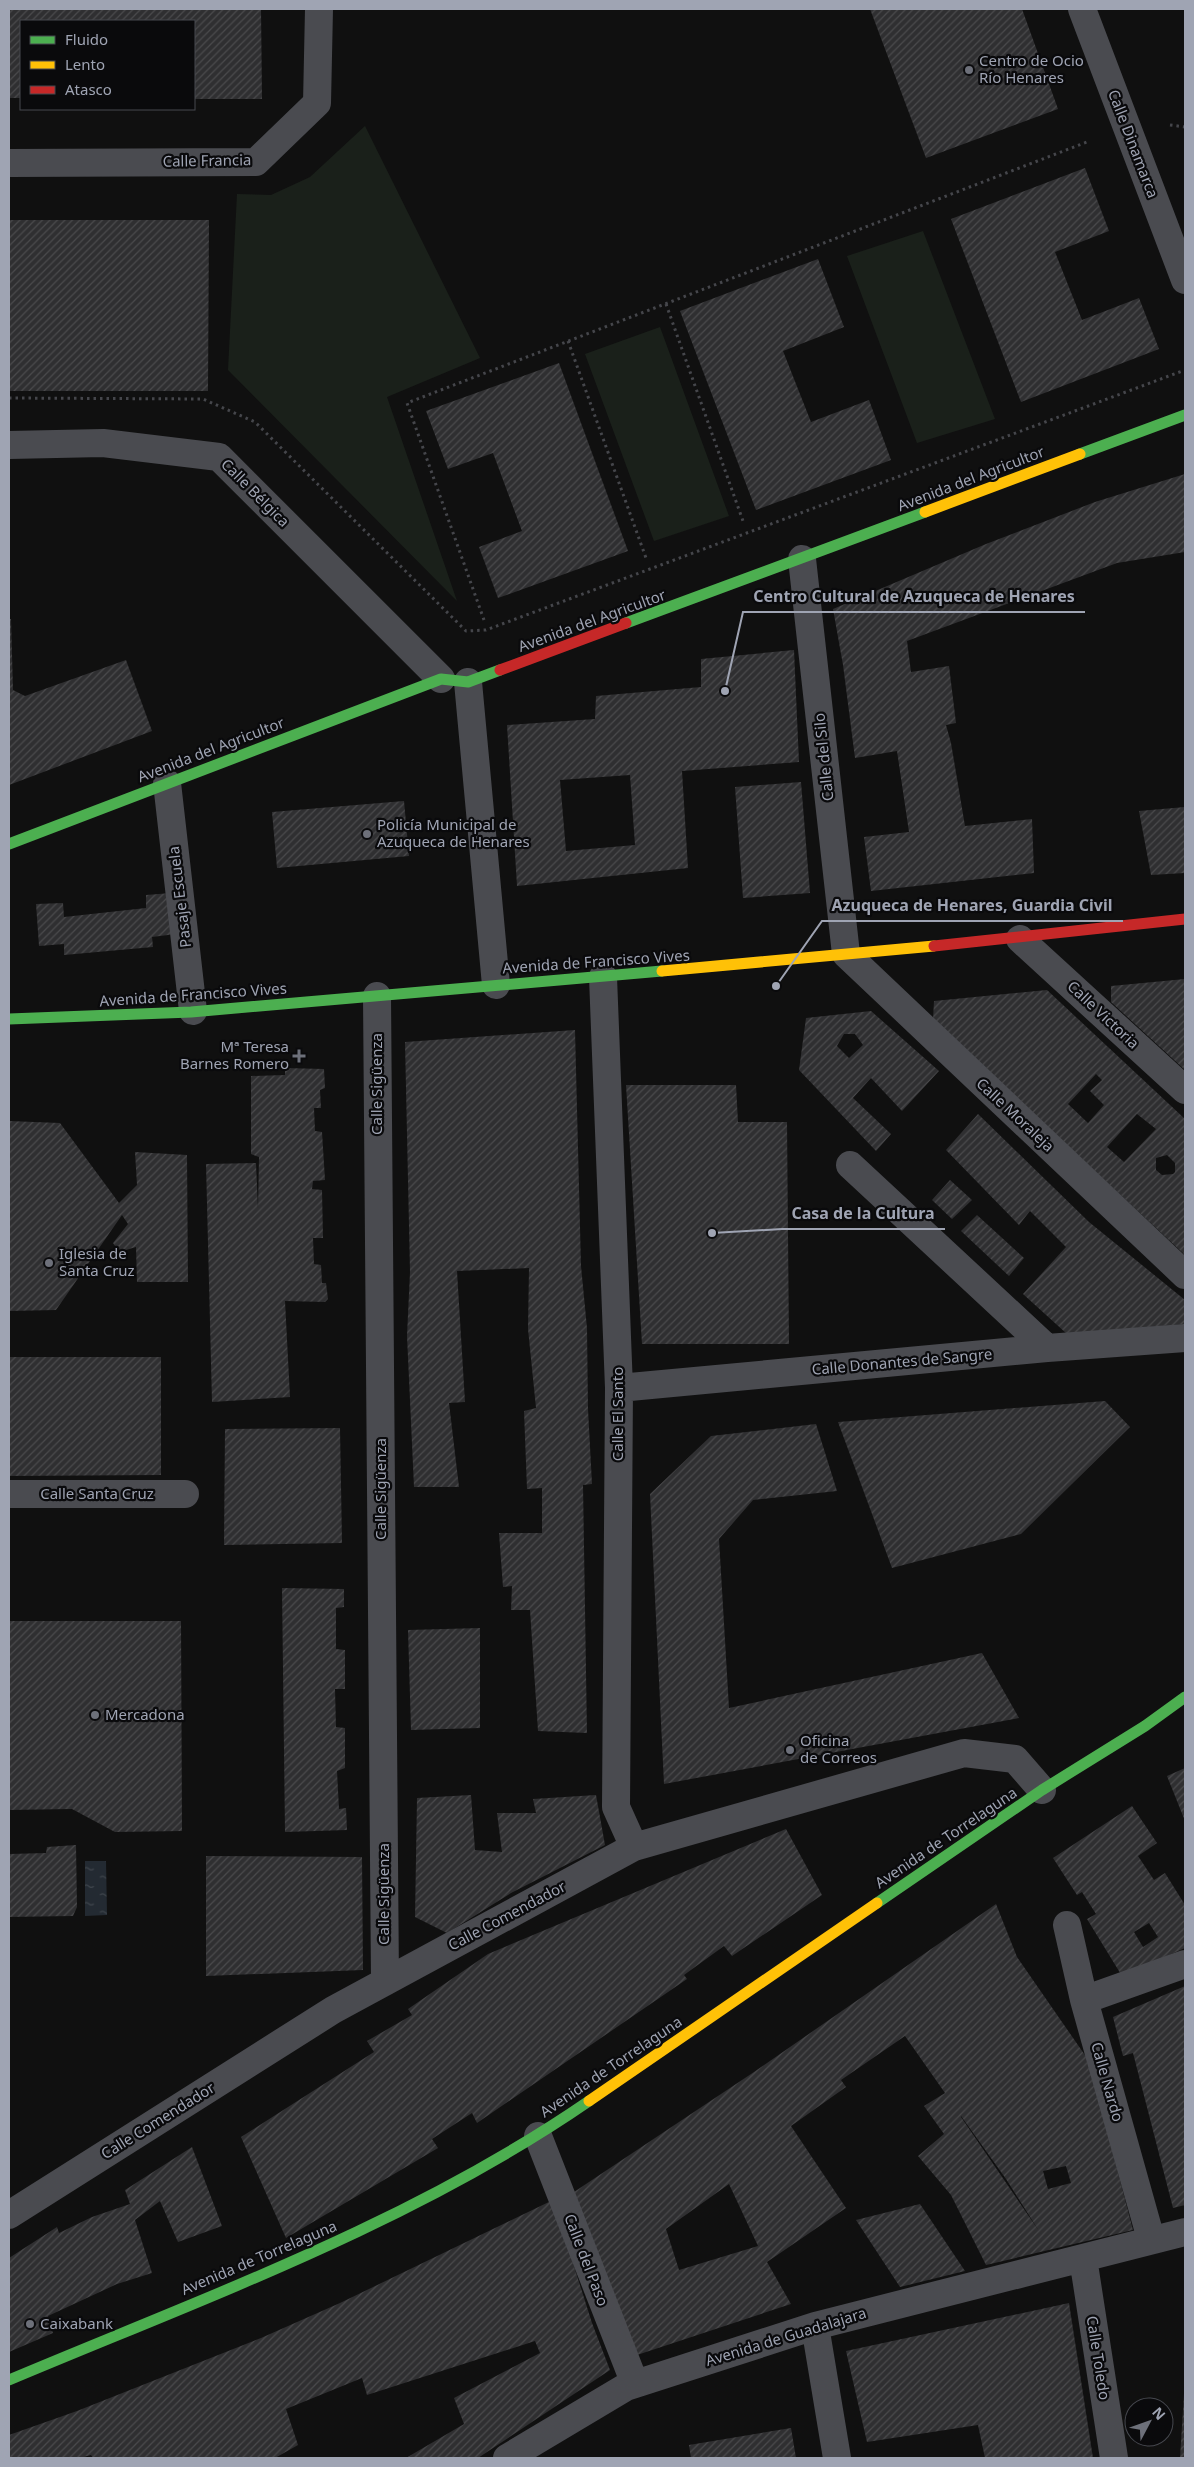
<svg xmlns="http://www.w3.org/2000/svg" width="1194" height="2467" font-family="'Noto Sans',sans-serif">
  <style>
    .park { fill: #1a201a }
    .water { fill: url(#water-ripples) }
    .building { fill: url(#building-hatch); fill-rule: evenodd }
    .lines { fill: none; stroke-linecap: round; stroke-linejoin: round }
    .path { stroke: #45464b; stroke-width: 3; stroke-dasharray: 2.5 4; stroke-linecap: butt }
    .street { stroke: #4a4b50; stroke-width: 28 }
    .fast { stroke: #4caf50; stroke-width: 11 }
    .slow { stroke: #ffc107; stroke-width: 11 }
    .jam { stroke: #c62828; stroke-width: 11 }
    .poi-dot { fill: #6d707a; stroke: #0a0a0c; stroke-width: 2 }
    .labels { text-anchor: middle; stroke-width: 4.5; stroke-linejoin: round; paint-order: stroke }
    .poi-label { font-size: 15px; fill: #9fa4b3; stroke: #0a0a0c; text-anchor: start }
    .street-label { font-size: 15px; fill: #9fa4b3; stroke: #0a0a0c }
    .leader { fill: none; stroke: #9fa4b3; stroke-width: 2 }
    .callout-dot { fill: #9fa4b3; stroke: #0a0a0c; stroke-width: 2 }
    .callout-label { font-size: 16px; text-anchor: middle; font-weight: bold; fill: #9fa4b3; stroke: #0a0a0c; stroke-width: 4.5; stroke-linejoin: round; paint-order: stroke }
  </style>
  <defs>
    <pattern id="water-ripples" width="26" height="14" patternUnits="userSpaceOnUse" patternTransform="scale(1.25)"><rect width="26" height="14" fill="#232a32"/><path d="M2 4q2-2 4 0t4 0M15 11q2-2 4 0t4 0" fill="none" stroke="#40464d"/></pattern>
    <pattern id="building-hatch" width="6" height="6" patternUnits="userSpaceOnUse" patternTransform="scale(1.25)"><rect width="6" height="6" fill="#2f2f31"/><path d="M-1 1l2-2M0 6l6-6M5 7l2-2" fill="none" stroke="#4a4a4c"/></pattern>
  </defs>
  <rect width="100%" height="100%" fill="#101010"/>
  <path class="park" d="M365,126L480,358L387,397L457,601L228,370L237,194L271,195L310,177Z
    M923,231L995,419L917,443L847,256Z
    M660,327L729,516L654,541L585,354Z"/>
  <path class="water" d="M85,1861H106L107,1915L85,1916Z"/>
  <path class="building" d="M9,9H261L262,99H194V21H21V98H9Z
    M870,9H1022L1058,109L926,158Z
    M1085,168L1109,231L1055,252L1082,320L1139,298L1159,349L1021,402L951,219Z
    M9,220H209L208,391H9Z
    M818,259L844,327L783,351L811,422L869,400L891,460L756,510L680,311Z
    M559,363L628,551L498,598L479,547L522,531L493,453L448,469L426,411Z
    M1185,474V552L1117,563L907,641L911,672L949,666L956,723L946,725L951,743L965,826L1032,819L1034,873L871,891L864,837L909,832L897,751L855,758L843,665L833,609L986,544L1095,502Z
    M9,619H11L13,690L25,696L126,660L152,731L9,785Z
    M794,650L799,762L682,771L688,868L517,886L507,725L595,719L596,696L701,687V659ZM630,775L635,845L566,851L560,780Z
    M801,782L810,893L743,898L735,787Z
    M404,801L409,856L277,868L272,812Z
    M1185,807V873L1151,875L1139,811Z
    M171,893L176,934L152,937L153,947L64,955V944L39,946L36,904L63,903L64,917L146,908V895Z
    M1185,979V1070L1111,1002V986Z
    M1047,990L1185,1119V1255L933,1020L934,1001ZM1096,1074L1102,1080L1090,1091L1104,1105L1088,1123L1068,1104ZM1137,1114L1156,1129L1124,1162L1107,1147ZM1167,1155L1175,1163V1172L1173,1174L1162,1175L1156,1170V1158Z
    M871,1011L939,1071L902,1111L871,1078L853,1098L891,1134L876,1151L799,1070L806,1018ZM844,1034H855L863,1045L849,1058L837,1046Z
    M575,1030L581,1266L587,1328L588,1409L592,1484L583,1485L587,1733L538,1731L530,1610H511L512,1586L503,1587L499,1533H542V1488L527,1489L524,1411L536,1408L528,1329L529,1268L457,1271L465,1402L449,1403L459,1487H414L407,1336L410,1272L405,1042Z
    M285,1068L324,1069L325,1088L320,1090L321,1108H314L315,1131L322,1132L325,1180L313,1181L312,1189L322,1190L323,1238H313L314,1264L321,1265L322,1283H326L328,1299L325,1302L285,1301L290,1397L212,1402L206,1164L256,1163L258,1209L259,1157L251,1154V1076L285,1075Z
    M626,1085H736L738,1122H787L789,1344H642Z
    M978,1114L1089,1222L1185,1300V1324L1067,1334L1023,1294L1066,1247L1030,1211L1019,1225L946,1150Z
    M9,1121L60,1123L119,1203L137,1185L135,1152L187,1155L188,1282H137L136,1247L119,1252L113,1243L128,1224L122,1215L56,1310L9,1311Z
    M950,1180L972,1200L952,1219L932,1200Z
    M977,1215L1024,1258L1009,1276L961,1231Z
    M9,1357H161V1475L9,1476Z
    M1105,1401L1130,1427L1021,1534L892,1568L838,1422Z
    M816,1424L837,1491L753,1500L719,1539L729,1708L982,1653L1019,1718L664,1784L650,1494L711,1436Z
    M340,1428L342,1543L224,1545L225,1429Z
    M282,1588L344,1589V1607L336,1608V1649L345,1650V1689H335L336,1727L345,1728V1768L337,1771L339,1809L346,1808L347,1830L285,1832Z
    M9,1621H181L182,1831L115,1832L72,1809L9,1810Z
    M480,1628V1728L411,1730L408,1630Z
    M1185,1768V1821L1167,1776Z
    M471,1795L475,1850L502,1852L497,1813H536L533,1799L596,1795L605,1845L511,1893L447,1933L415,1917L417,1798Z
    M1132,1806L1157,1843L1138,1856L1154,1880L1165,1873L1185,1905V1948L1122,1976L1087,1919L1096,1914L1082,1892L1077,1895L1053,1858ZM1149,1923L1158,1937L1143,1947L1134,1932Z
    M786,1829L822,1895L732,1956L724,1946L684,1975L687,1979L477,2123L472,2113L432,2139L438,2148L286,2238L241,2137L374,2052L367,2041L412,2015L408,2009L488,1954Z
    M76,1845L77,1907L73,1916L9,1917V1854L46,1853L47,1847Z
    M206,1856L362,1857L363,1970L206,1976Z
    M996,1904L1017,1957L1089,2061L1133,2230L986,2265L951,2195L918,2156L944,2134L924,2106L945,2093L905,2036L841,2080L846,2087L791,2126L846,2208L767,2262L791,2304L634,2356L574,2192L754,2072ZM961,2116L1006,2179L1039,2231L961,2117ZM1066,2166L1071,2183L1048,2189L1043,2171ZM729,2184L758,2246L679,2270L666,2229Z
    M1185,1986V2205L1173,2208L1133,2053L1123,2056L1113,2017Z
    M192,2147L222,2226L178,2242L160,2201L135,2220L152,2273L117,2284L48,2316L53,2333L9,2352V2258L57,2227L59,2233L92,2217L130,2204L125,2190Z
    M553,2200L592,2323L610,2370L478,2458H406L464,2424L454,2398L540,2353L535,2341L367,2395L362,2378L286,2409L298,2445L275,2458H93L91,2455L80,2458H9V2435L77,2411L261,2338L340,2303Z
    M920,2204L965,2271L900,2287L856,2220Z
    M1069,2303L1093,2458H985L978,2425L867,2442L846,2351Z
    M1184,2394L1185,2458H1180Z
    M791,2428L796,2458H691L689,2445Z"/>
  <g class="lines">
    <path class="path" d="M1170,125L1185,127
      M666,304L743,521
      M568,341L646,558
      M9,398L203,399L255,422L466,631L486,630L1185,370
      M484,620L407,403L1087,142"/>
    <path class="street" d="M1082,9L1185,280
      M9,163L256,162L317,103L319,9
      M9,445L103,443L219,457L441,679
      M802,559L846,954L1185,1275
      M468,682L496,985
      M167,783L193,1011
      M1020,939L1185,1090
      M603,977L619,1388L616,1807L634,1847
      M377,996L385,1982
      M850,1165L1047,1348
      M619,1388L1047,1348L1185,1338
      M9,1494H185
      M1067,1925L1084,2000L1151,2239
      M1084,2000L1185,1964
      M538,2136L635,2384
      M9,2215L333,2010L634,1847L964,1753L1015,1759L1042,1790
      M1083,2258L1114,2458
      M815,2326L837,2458
      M507,2458L626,2387L815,2326L1185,2232"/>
    <path class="fast" d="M1080,454L1185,415
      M626,623L925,512
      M9,844L441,679L468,682L500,670
      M9,1019L191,1012L662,971
      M877,1903L1042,1790L1145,1726L1185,1697
      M9,2380C206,2297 412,2223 589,2101"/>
    <path class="slow" d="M925,512L1080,454
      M662,971L934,946
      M589,2101L877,1903"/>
    <path class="jam" d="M500,670L626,623
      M934,946L1185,919"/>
  </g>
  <g class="poi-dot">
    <circle cx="969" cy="70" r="5"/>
    <circle cx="367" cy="834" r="5"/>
    <path d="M296.5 1048.5h5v5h5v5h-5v5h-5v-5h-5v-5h5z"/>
    <circle cx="49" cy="1263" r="5"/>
    <circle cx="95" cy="1715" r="5"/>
    <circle cx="790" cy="1750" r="5"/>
    <circle cx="30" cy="2324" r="5"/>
  </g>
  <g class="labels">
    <g class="poi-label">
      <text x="979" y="66">Centro de Ocio<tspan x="979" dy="17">Río Henares</tspan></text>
      <text x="377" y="830">Policía Municipal de<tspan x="377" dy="17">Azuqueca de Henares</tspan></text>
      <text x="289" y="1052" text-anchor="end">Mª Teresa<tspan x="289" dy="17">Barnes Romero</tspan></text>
      <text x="59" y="1259">Iglesia de<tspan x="59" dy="17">Santa Cruz</tspan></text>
      <text x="105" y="1720">Mercadona</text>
      <text x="800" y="1746">Oficina<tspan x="800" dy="17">de Correos</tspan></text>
      <text x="40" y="2329">Caixabank</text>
    </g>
    <g class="street-label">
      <text transform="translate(1133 144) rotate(69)" y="5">Calle Dinamarca</text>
      <text transform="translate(207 161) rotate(-1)" y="5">Calle Francia</text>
      <text transform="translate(971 479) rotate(-21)" y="5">Avenida del Agricultor</text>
      <text transform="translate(255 493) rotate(45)" y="5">Calle Bélgica</text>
      <text transform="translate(592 621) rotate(-20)" y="5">Avenida del Agricultor</text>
      <text transform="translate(211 750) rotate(-21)" y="5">Avenida del Agricultor</text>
      <text transform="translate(824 757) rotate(-96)" y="5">Calle del Silo</text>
      <text transform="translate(180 897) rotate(-97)" y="5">Pasaje Escuela</text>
      <text transform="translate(596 962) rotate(-4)" y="5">Avenida de Francisco Vives</text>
      <text transform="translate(193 995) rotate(-4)" y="5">Avenida de Francisco Vives</text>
      <text transform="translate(1103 1015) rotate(43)" y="5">Calle Victoria</text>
      <text transform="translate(377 1084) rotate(-90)" y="5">Calle Sigüenza</text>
      <text transform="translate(1015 1115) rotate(43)" y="5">Calle Moraleja</text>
      <text transform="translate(902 1362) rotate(-5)" y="5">Calle Donantes de Sangre</text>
      <text transform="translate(618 1414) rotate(-90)" y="5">Calle El Santo</text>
      <text transform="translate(381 1489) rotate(-90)" y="5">Calle Sigüenza</text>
      <text x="97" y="1499">Calle Santa Cruz</text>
      <text transform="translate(946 1838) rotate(-34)" y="5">Avenida de Torrelaguna</text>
      <text transform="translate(384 1894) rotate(-90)" y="5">Calle Sigüenza</text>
      <text transform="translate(507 1916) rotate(-28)" y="5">Calle Comendador</text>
      <text transform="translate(611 2067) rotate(-34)" y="5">Avenida de Torrelaguna</text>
      <text transform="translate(1107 2082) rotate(74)" y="5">Calle Nardo</text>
      <text transform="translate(158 2121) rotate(-32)" y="5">Calle Comendador</text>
      <text transform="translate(259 2258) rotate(-23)" y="5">Avenida de Torrelaguna</text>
      <text transform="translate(586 2260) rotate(69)" y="5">Calle del Paso</text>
      <text transform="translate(786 2337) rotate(-17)" y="5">Avenida de Guadalajara</text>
      <text transform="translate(1098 2358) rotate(81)" y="5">Calle Toledo</text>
    </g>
  </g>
  <path class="leader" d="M725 691L743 612H1085M776 986L822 921H1123M712 1233L782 1229H945"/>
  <g class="callout-dot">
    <circle cx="725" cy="691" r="5"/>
    <circle cx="776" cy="986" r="5"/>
    <circle cx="712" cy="1233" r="5"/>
  </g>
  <g class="callout-label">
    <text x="914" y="602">Centro Cultural de Azuqueca de Henares</text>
    <text x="972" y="911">Azuqueca de Henares, Guardia Civil</text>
    <text x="863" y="1219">Casa de la Cultura</text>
  </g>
  <rect width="1194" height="2467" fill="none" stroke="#9fa4b3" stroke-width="20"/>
  <rect x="20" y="20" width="175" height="90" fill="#0a0a0c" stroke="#46484f"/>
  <rect x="30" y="36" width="25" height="8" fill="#4caf50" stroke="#46484f"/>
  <text x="65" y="45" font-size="15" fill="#9fa4b3">Fluido</text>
  <rect x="30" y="61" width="25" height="8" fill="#ffc107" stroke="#46484f"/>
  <text x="65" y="70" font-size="15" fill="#9fa4b3">Lento</text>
  <rect x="30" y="86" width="25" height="8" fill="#c62828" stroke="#46484f"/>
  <text x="65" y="95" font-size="15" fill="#9fa4b3">Atasco</text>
  <g transform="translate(1149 2422) rotate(49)"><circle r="24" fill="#0a0a0c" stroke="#46484f"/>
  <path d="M0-4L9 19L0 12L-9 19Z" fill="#6d707a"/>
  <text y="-8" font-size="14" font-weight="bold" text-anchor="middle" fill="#9fa4b3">N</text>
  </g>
</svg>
